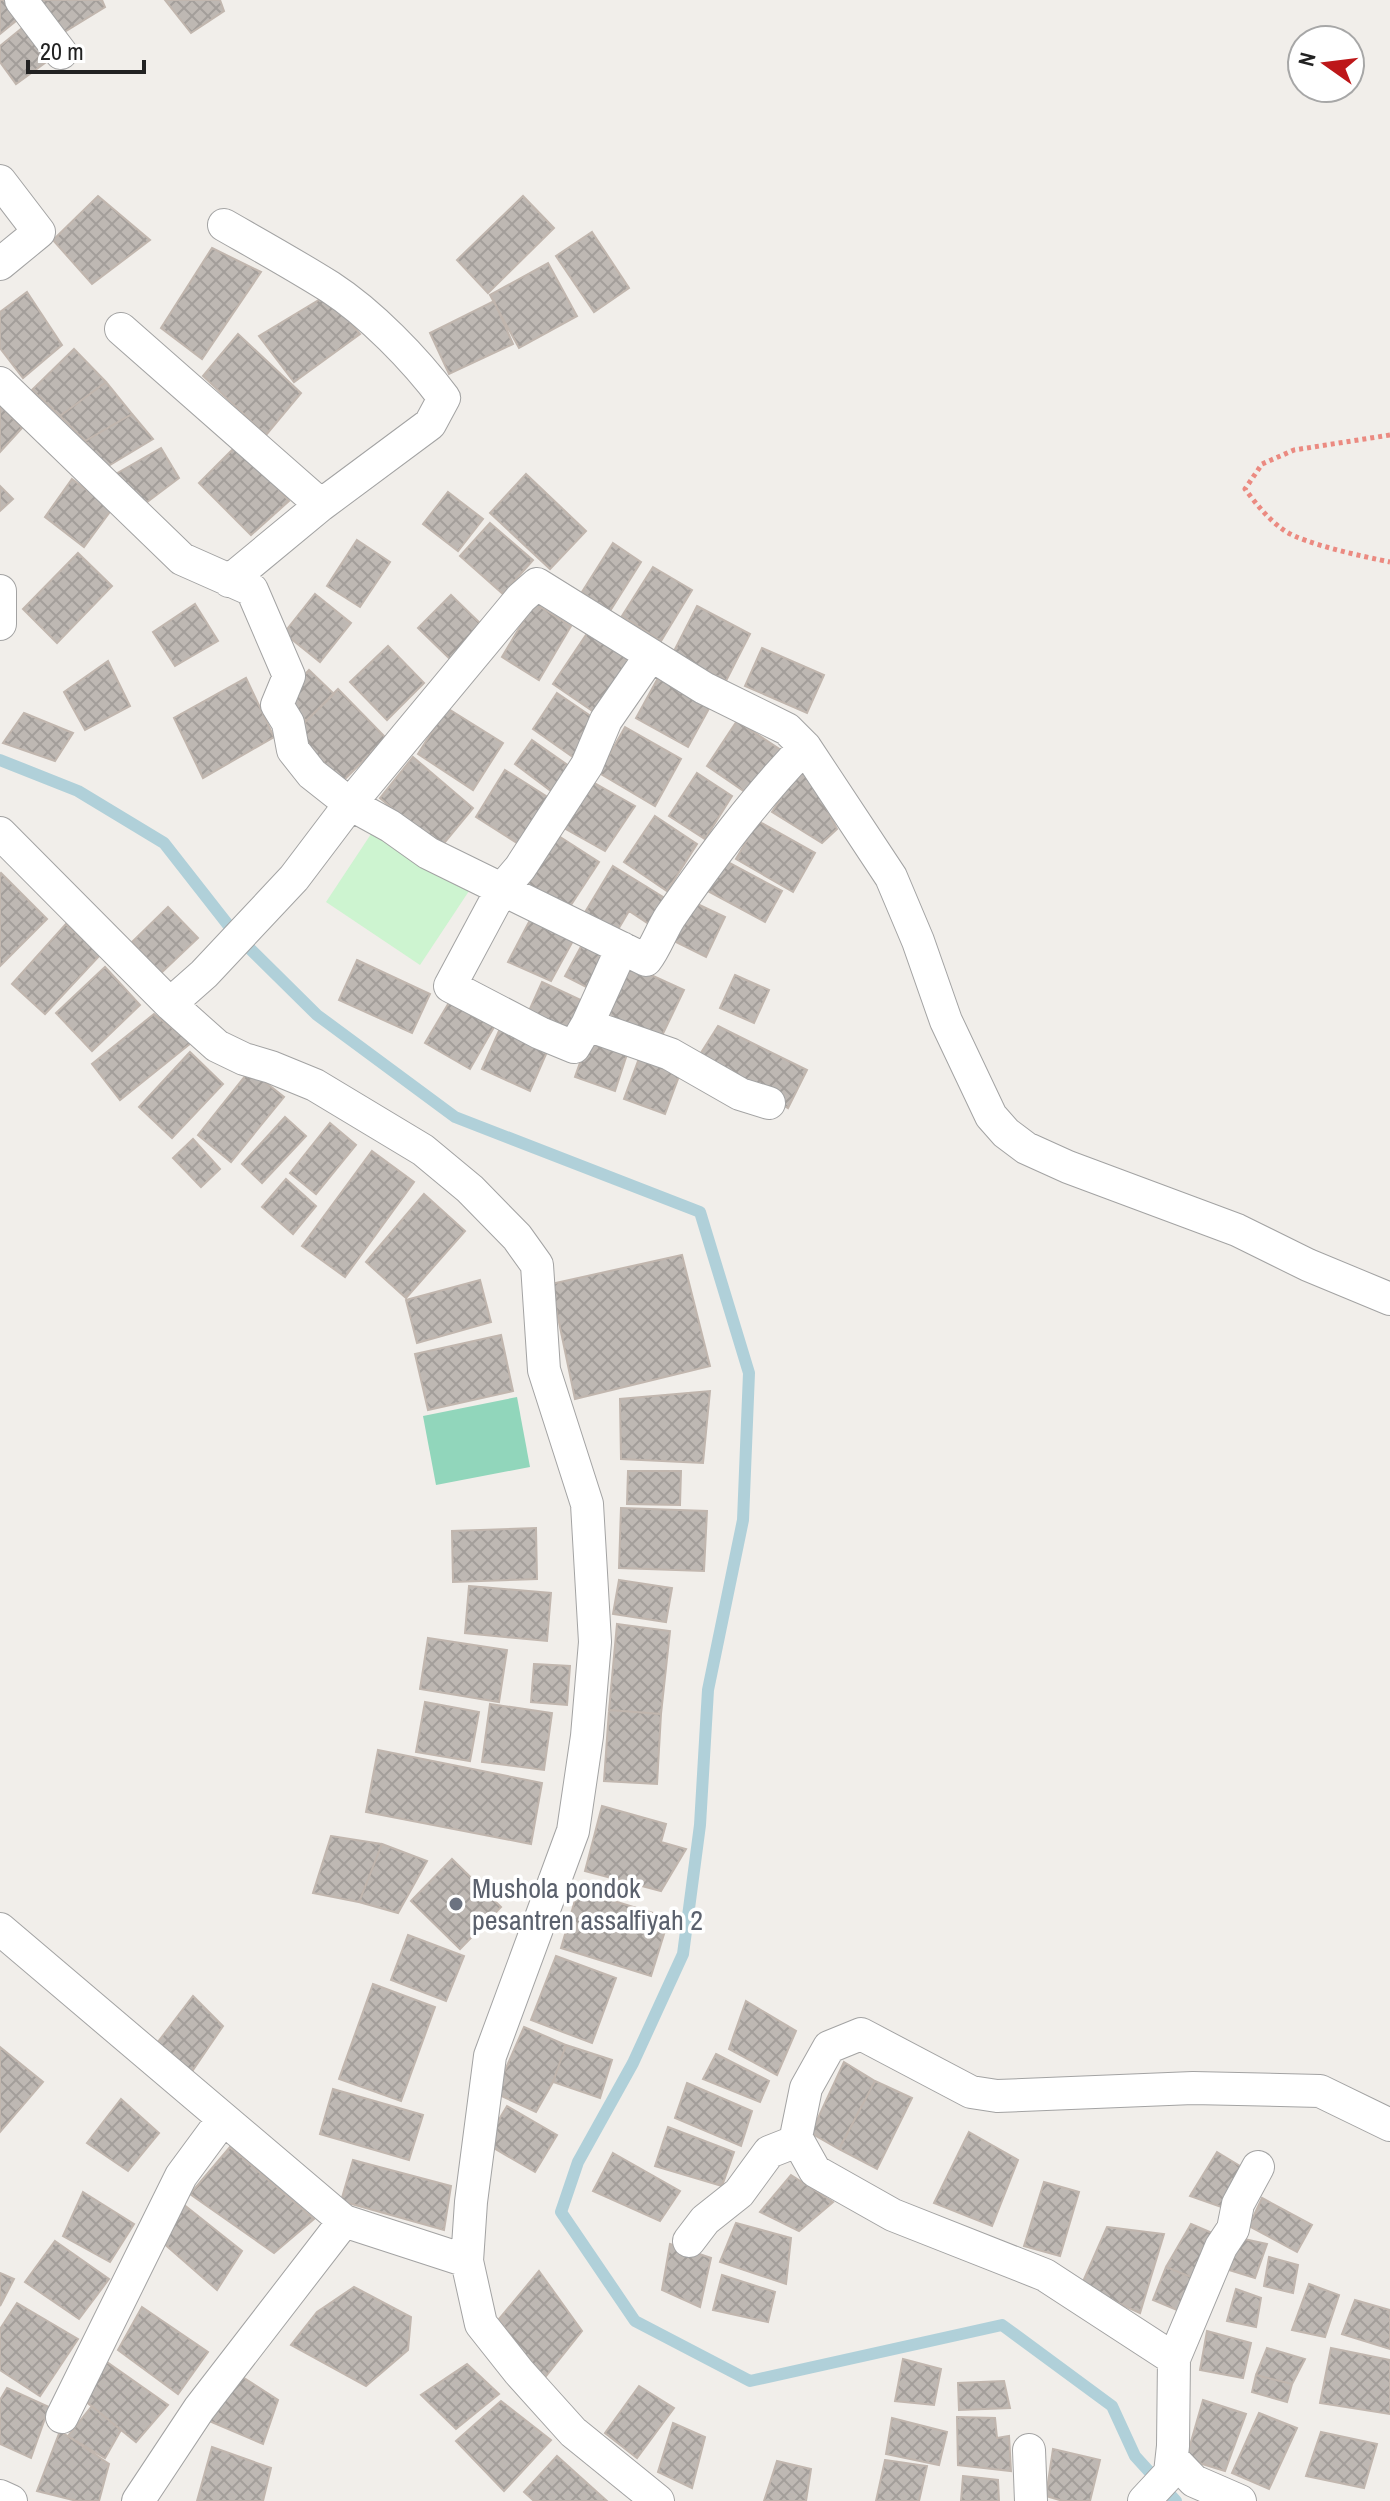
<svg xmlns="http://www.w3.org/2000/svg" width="1390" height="2501" font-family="'Archivo Narrow',sans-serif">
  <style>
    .park { fill: #cdf4d0 }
    .pitch { fill: #91d6bb }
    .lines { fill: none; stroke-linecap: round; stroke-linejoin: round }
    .stream { stroke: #b0d0d9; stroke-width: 12 }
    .building { fill: url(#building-cross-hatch); stroke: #c1b6ae; stroke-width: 2 }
    .street-casing { stroke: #a3a3a3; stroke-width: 34 }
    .path { stroke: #eb8a81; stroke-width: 5; stroke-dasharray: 4 4; stroke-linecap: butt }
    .street { stroke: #fff; stroke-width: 32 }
    .worship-dot { fill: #6b7280; stroke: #fff; stroke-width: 3 }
    .labels { text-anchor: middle; stroke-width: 7; stroke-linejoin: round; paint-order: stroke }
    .worship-label { font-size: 28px; fill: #5b616d; stroke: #fff; text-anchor: start }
  </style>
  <defs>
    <pattern id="building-cross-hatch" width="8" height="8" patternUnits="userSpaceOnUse" patternTransform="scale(2)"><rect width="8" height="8" fill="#beb8b3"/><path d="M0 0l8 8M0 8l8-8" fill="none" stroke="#a39e9a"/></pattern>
  </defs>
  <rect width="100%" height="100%" fill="#f1eeea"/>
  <path class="park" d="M375,828L469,891L420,965L326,902Z"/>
  <path class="pitch" d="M517,1397L530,1467L436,1485L423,1416Z"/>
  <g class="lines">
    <path class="stream" d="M0,760L78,791L164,843L236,935L317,1015L455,1117L700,1212L749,1373L743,1520L708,1690L700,1825L683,1954L633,2063L578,2162L561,2212L635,2321L750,2381L1002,2325L1112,2406L1135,2456L1176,2501"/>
  </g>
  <path class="building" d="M0,0H9L22,16L0,34Z
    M32,0H102L105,7L58,36Z
    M165,0H220L224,11L191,33Z
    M27,24L49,60L16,84L0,62V46Z
    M98,196L150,240L92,284L53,240Z
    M523,196L554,228L488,293L457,260Z
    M592,232L629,288L594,312L556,256Z
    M212,248L261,272L202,359L161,328Z
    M548,263L577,316L519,348L490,295Z
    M27,292L62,345L23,378L0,348V312Z
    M327,295L360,334L294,382L259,336Z
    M494,301L513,344L449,374L430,333Z
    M238,334L301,393L266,435L203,376Z
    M74,349L106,382L60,416L32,390Z
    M106,382L132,414L85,441L60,416Z
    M0,405L22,428L0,452Z
    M132,414L153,439L105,468L85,441Z
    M238,444L289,501L251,535L199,483Z
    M161,448L179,478L139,508L114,475Z
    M526,474L586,531L550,569L490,513Z
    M72,479L112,509L84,547L45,517Z
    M0,486L13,499L0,511Z
    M448,492L483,519L458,551L423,524Z
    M490,523L533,560L503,594L460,556Z
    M357,540L390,562L360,607L327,586Z
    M613,543L641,562L610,611L582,592Z
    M78,553L112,586L57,643L23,609Z
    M653,567L692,590L661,641L622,616Z
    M315,594L351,623L320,662L284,633Z
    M451,595L483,626L452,661L418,628Z
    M534,603L571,626L539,680L502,657Z
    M195,604L218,641L175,666L153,632Z
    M697,606L750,634L726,681L673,653Z
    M588,632L632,662L597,714L553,684Z
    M388,646L424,683L387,720L350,682Z
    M762,648L824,675L807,713L745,686Z
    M108,661L130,706L85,730L64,692Z
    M309,670L334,694L306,721L283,698Z
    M659,676L711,705L688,747L636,718Z
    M246,678L274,737L203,778L174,718Z
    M338,689L386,738L343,781L296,736L306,721Z
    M557,693L598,721L573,757L533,729Z
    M447,708L503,743L473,790L418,754Z
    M24,713L73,733L55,761L3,743Z
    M737,721L781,750L751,796L707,766Z
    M625,727L681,759L655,806L599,773Z
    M532,740L569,766L551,791L515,764Z
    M413,757L473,808L440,848L380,798Z
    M803,763L837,829L822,843L772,812Z
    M505,770L554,801L525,848L476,817Z
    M697,773L732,796L705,839L669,816Z
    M591,781L635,806L605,851L562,827Z
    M655,816L697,844L667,891L624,862Z
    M758,821L815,853L793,892L736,859Z
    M554,833L599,862L565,914L520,885Z
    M722,859L782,891L765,922L706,890Z
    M613,866L668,900L652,926L629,911L616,933L584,914Z
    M1,873L47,919L0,966V874Z
    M691,901L725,917L706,957L672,940Z
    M168,907L198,938L161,973L132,942Z
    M530,920L574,939L551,981L508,962Z
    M66,924L100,955L45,1014L12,984Z
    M584,941L612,956L594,991L565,976Z
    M357,960L430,994L412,1033L339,1000Z
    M629,965L684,990L658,1044L604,1018Z
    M105,967L140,1005L92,1051L56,1013Z
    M735,975L769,990L754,1023L720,1008Z
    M542,982L585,1002L570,1034L528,1013Z
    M454,994L498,1020L470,1069L425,1043Z
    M154,1014L191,1043L120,1100L92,1064Z
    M502,1024L550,1045L530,1091L482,1069Z
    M718,1026L807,1070L788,1108L699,1056Z
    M589,1037L628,1051L615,1091L575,1077Z
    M190,1052L223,1084L172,1138L139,1107Z
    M641,1053L682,1068L665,1114L624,1099Z
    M250,1070L284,1097L231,1162L198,1135Z
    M285,1117L306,1136L262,1183L242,1164Z
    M330,1123L356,1145L316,1194L290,1173Z
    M193,1139L220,1169L201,1187L173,1158Z
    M372,1151L414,1182L345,1277L302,1246Z
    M286,1179L316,1206L293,1234L262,1207Z
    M424,1194L465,1231L406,1298L366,1262Z
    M682,1255L710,1366L575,1399L551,1284Z
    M480,1280L491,1322L417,1343L406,1300Z
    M501,1335L513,1391L428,1410L415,1354Z
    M710,1391L703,1463L621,1459L620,1399Z
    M628,1471H681L680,1505L627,1504Z
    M621,1508L707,1511L704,1571L619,1568Z
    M536,1528L537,1579L453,1582L452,1531Z
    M619,1580L672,1588L666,1622L613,1614Z
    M469,1586L551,1593L547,1641L465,1633Z
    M617,1624L670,1631L661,1714L609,1710Z
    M428,1638L507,1650L499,1702L420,1689Z
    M534,1664L570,1666L567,1705L531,1702Z
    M425,1702L479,1712L470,1761L416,1752Z
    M490,1704L552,1713L544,1770L482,1762Z
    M609,1710L661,1714L657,1784L604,1781Z
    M378,1750L542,1783L531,1844L366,1812Z
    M602,1806L666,1824L661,1842L686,1849L661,1891L585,1871Z
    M331,1836L382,1844L359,1902L313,1893Z
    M382,1844L427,1861L398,1913L359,1902Z
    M452,1859L501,1907L460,1949L411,1901Z
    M578,1890L669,1918L651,1976L561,1948Z
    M408,1935L464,1956L446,2001L391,1980Z
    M556,1956L616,1978L592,2043L531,2020Z
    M373,1984L435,2007L401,2101L339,2079Z
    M193,1996L223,2026L191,2073L158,2042Z
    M746,2001L796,2031L777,2075L729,2049Z
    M524,2027L566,2045L553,2082L536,2112L495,2093Z
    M566,2045L612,2060L600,2098L553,2082Z
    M0,2047L43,2082L0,2132Z
    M716,2054L769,2081L760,2102L703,2079Z
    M844,2062L875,2081L839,2149L811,2133Z
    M875,2081L912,2098L877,2169L839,2149Z
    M687,2083L752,2111L741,2146L675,2118Z
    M333,2089L423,2115L409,2160L320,2134Z
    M121,2099L159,2133L128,2171L87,2143Z
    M507,2106L557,2135L535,2172L485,2143Z
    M668,2127L734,2152L722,2186L655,2166Z
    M969,2132L1018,2160L992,2226L934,2203Z
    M230,2147L314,2219L274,2253L190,2194Z
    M1217,2152L1250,2172L1230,2210L1190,2196Z
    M613,2153L680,2191L660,2221L593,2191Z
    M353,2160L451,2186L444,2230L341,2201Z
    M791,2175L833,2202L799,2231L760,2212Z
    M1044,2182L1079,2192L1060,2256L1024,2246Z
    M83,2192L134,2224L110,2262L63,2236Z
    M1262,2198L1312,2225L1297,2252L1249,2226Z
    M183,2204L242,2251L217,2290L161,2241Z
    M736,2223L791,2238L786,2284L720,2262Z
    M1191,2224L1217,2235L1196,2279L1166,2267Z
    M1107,2227L1164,2234L1140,2313L1081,2286Z
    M1235,2237L1267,2244L1255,2278L1226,2269Z
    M55,2241L109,2279L79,2319L25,2282Z
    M670,2244L711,2258L700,2307L662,2290Z
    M1269,2257L1298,2265L1293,2293L1264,2286Z
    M1166,2267L1196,2279L1184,2313L1153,2300Z
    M539,2271L582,2331L542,2381L499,2319Z
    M0,2273L14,2279L0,2306Z
    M722,2275L775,2292L768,2322L713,2310Z
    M1309,2284L1339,2295L1325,2337L1292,2330Z
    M354,2287L411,2317L408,2350L366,2386L291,2345L317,2312Z
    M1236,2289L1261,2298L1256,2327L1227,2321Z
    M1355,2300L1390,2310V2349L1342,2334Z
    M17,2303L78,2339L40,2396L0,2370V2329Z
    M142,2307L208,2352L178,2394L118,2350Z
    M1207,2331L1251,2343L1243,2378L1200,2370Z
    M1267,2348L1305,2359L1292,2384L1256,2375Z
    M1331,2348L1390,2360V2414L1320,2403Z
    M903,2359L941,2369L934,2405L895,2401Z
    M107,2362L168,2405L136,2442L84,2400Z
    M467,2364L499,2394L456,2429L421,2395Z
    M1256,2375L1292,2384L1287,2402L1252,2392Z
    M241,2376L278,2400L263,2444L207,2420Z
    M1004,2381L1010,2408L959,2410L958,2383Z
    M639,2386L674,2408L637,2458L605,2433Z
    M7,2388L49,2407L31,2458L0,2444V2400Z
    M1203,2400L1246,2414L1225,2471L1186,2459Z
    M501,2401L551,2440L504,2491L456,2441Z
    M92,2406L121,2430L105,2458L68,2436Z
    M1259,2413L1297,2428L1269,2489L1232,2473Z
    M957,2417L995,2418L997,2438L1009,2436L1011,2471L958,2465Z
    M892,2418L947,2432L939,2465L886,2454Z
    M673,2423L705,2437L692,2488L658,2472Z
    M60,2431L109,2464L99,2501H77L37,2491Z
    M1321,2432L1377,2444L1364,2488L1306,2476Z
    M212,2447L271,2468L263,2501H197Z
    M1053,2449L1100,2460L1090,2501H1063L1046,2496Z
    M557,2456L607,2501H534L524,2492Z
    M885,2460L927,2466L919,2501H876Z
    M777,2461L811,2469L806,2501H764Z
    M963,2476L998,2480L999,2501H961Z"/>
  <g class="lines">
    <defs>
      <path id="street" d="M21,0L61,53
        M0,181L39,232L0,264
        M224,225C259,245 295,265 330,287C370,313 415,359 444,398L430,424L321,505L229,581
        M121,329L321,505
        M0,383L182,559L252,590L289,676L277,705L288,723L293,750L312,774L350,804L390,826L428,853L646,960C656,947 661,931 670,917C711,858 755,798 805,747
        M0,591V624
        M0,833L170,1004L217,1046L244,1059L271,1067L315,1085L423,1150L470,1189L517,1237L537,1265L544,1370L587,1504L595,1642L587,1736L573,1831L490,2056L471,2202L467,2261
        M622,948L587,1025L574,1047L540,1033L450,986L502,889L520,868L587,765L606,720L651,655
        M170,1004L204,974L294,878L350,804L521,598L537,584L704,688L787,729L805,747L891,877L918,941L946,1021L991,1116L1006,1133L1026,1148L1068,1167L1237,1230L1308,1265L1390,1299
        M587,1025L670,1054L740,1094L769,1103
        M0,1929L344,2221L467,2261L481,2324L519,2372L573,2432L658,2501
        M689,2241L705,2220L739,2193L769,2152L797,2141
        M1174,2359L1221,2247L1233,2229L1238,2204L1258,2167
        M62,2417L181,2176L223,2119
        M1029,2450L1031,2501
        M1172,2458L1194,2481L1240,2501
        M0,2496L11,2501
        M138,2501L199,2409L344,2221
        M1144,2501L1170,2473L1173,2446L1174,2359L1045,2275L893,2215L815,2171L796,2137L806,2088L829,2047L861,2034L971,2092L997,2096L1193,2088L1320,2091L1390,2125"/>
    </defs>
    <use href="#street" class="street-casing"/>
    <path class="path" d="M1390,435L1294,450L1262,464L1245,489C1257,505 1269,520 1285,531C1305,544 1365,557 1390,562"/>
    <use href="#street" class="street"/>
  </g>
  <circle class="worship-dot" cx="456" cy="1904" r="8"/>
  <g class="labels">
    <g class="worship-label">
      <text x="472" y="1898">Mushola pondok<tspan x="472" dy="32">pesantren assalfiyah 2</tspan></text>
    </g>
  </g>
  <g transform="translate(1326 64) rotate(284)"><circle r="38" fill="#ffffff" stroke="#a7a7a7" stroke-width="2"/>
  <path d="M0-6L14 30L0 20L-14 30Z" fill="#bd1719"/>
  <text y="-12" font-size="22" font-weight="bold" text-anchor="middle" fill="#222222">N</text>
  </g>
  <path d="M28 60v12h116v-12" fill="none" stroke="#222222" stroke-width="4"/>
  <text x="40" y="60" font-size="24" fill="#222222" stroke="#ffffff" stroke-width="6" paint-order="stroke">20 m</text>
</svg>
